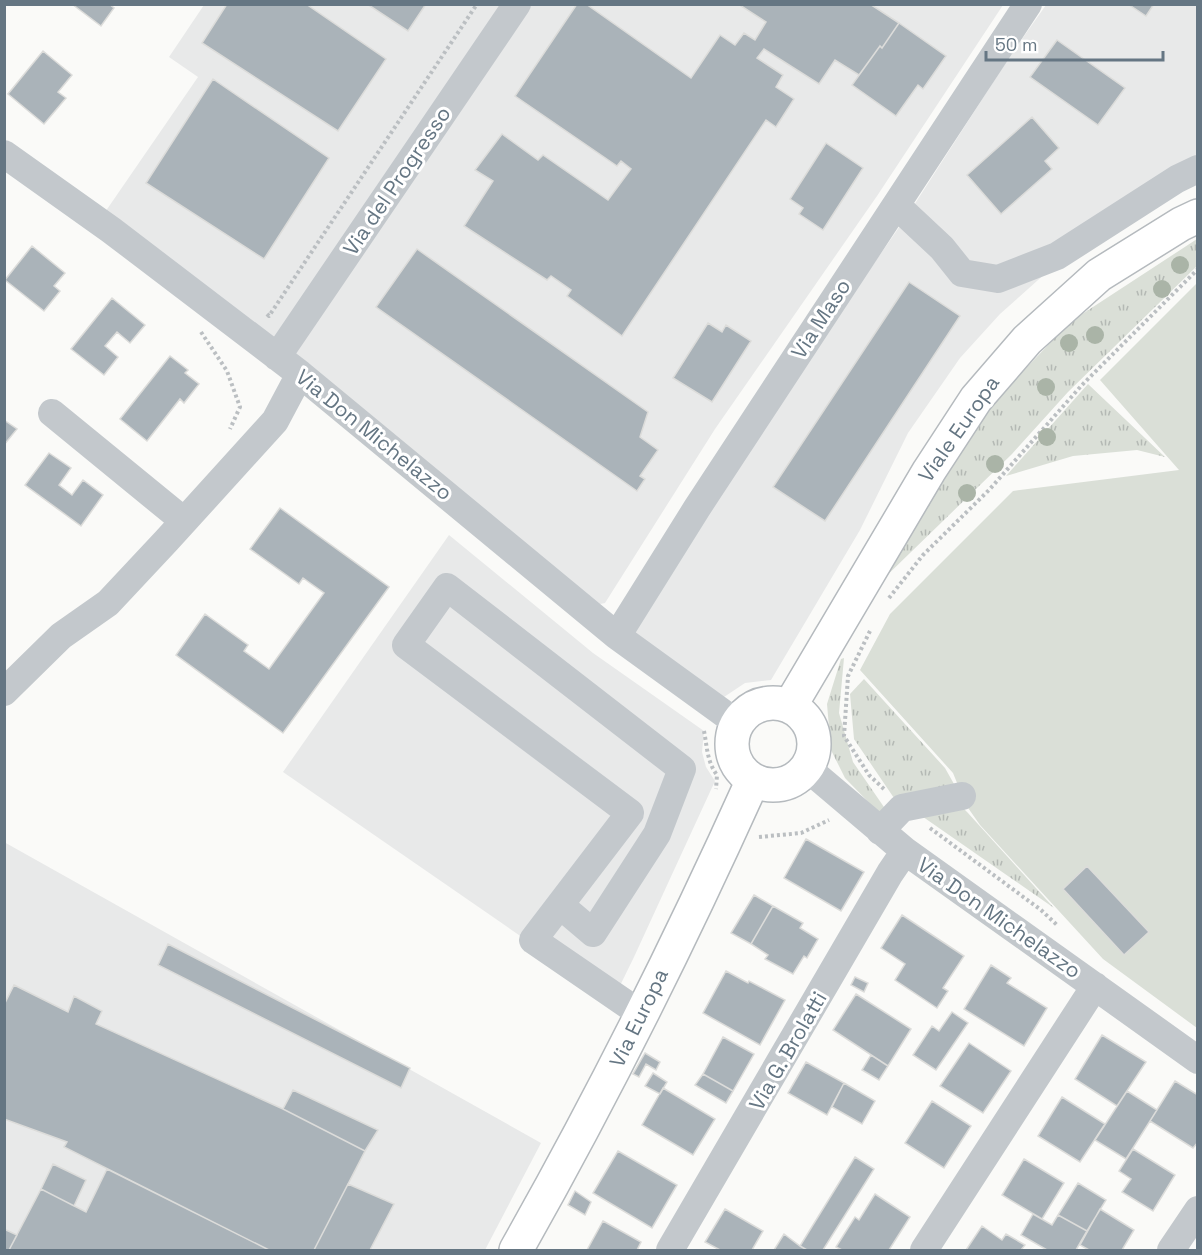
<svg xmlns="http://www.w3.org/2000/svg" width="1202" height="1255" font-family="'Space Grotesk',sans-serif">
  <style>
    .built { fill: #e8e9e9 }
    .grass { fill: url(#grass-tufts) }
    .pitch { fill: #dadfd7 }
    .building { fill: #aab3b9; stroke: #dcdcda; stroke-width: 1.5 }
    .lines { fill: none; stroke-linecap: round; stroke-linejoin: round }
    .major-casing { stroke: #b5babe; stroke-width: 36 }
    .path { stroke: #bbbfc2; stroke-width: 4; stroke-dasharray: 3 3; stroke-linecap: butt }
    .minor { stroke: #c3c8cc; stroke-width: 28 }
    .major { stroke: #fff; stroke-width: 33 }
    .tree { fill: #aab4a7 }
    .labels { text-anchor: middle; stroke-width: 6; stroke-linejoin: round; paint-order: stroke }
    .street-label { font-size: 21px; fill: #657683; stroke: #fff }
  </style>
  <defs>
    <pattern id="grass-tufts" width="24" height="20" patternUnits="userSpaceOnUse" patternTransform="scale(1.5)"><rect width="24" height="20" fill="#dadfd7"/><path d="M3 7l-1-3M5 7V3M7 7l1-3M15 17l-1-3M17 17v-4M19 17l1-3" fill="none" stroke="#b4b9b4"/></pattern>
  </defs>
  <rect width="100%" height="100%" fill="#fafaf8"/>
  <path class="built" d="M204,5H1003L877,196L715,429L605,603L591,606L101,218L198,77L169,57Z
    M1046,5H1197V182L1047,272L1000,314L960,358L908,433L860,530L771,680L745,683L721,699L627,634L745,448L907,216L1010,56Z
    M449,535L593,653L704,731L702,752L706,767L715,781L634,957L613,1000L283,772Z
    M4,842L541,1143L485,1250H5Z"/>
  <path class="grass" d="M1197,239V266L1068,392L1012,454L876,586L969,428L1070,322Z
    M1088,384L1165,457L1137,450L1073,456L1006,476Z
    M844,658L839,713L853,762L886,810L881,815L845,778L831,750L827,704L841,659Z
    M864,679L945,768L954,784L896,801L854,739L850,694Z
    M960,805L968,813L1054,908L916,812Z"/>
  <path class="pitch" d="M1197,283V1028L1103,959L980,825L966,805L953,773L860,670L890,614L1013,491L1179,470L1100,380Z"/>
  <path class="building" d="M72,4H109L114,8L101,26Z
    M227,4H306L386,59L338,131L202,43Z
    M367,4H426L408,31Z
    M577,4H586L691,78L720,35L735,45L744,33L755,40L766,22L738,4H870L899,23L882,48L880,46L859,75L835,60L819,84L764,49L757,58L783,75L776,87L794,99L776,127L766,120L622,336L567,296L571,290L551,276L547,280L464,226L493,181L475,170L502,134L538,160L543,155L608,200L631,169L621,161L617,166L515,96Z
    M1128,4H1154L1146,16Z
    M899,23L946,56L923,89L918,85L896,116L852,85L880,46L882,48Z
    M1057,40L1125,88L1098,125L1030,77Z
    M43,51L72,75L58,92L66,98L44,124L8,94Z
    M213,79L329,158L264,259L146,183Z
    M1032,117L1059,148L1045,161L1052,169L1001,214L967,175Z
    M826,143L863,168L823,230L799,214L803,208L790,199Z
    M32,246L65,273L54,286L60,291L44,311L5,280Z
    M417,249L648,412L640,437L658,450L640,476L645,479L637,491L376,307Z
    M909,282L960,316L825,521L773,487Z
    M112,298L145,325L130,343L117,332L105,346L118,357L104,375L71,349Z
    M708,323L722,332L726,325L751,341L712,402L673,378Z
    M170,356L188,370L185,373L199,384L184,403L180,399L147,441L120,419Z
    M4,420L17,429L4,445Z
    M49,453L71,468L59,485L72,495L83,480L103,495L81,526L25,485Z
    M280,508L389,587L283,733L176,655L205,614L248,645L244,651L269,669L324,593L303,578L299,584L250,549Z
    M806,839L864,872L841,911L784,878Z
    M1087,866L1149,932L1124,955L1063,889Z
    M754,895L773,906L751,944L731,933Z
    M773,906L803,923L800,928L818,939L807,958L804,956L793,974L765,959L768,955L751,944Z
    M902,915L964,956L943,988L948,991L937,1008L895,980L905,964L881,948Z
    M168,944L410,1068L401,1088L158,965Z
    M991,965L1011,978L1007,983L1047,1008L1024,1046L964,1009Z
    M726,971L748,983L749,981L785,1000L760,1045L703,1013Z
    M855,977L868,983L864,992L851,985Z
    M14,985L68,1012L74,996L102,1011L96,1024L283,1109L365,1151L314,1250H269L64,1147L67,1142L4,1119V1005Z
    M856,994L911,1029L888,1066L833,1030Z
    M952,1012L968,1023L936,1070L913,1055L932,1026L939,1031Z
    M1102,1035L1146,1062L1117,1106L1075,1079Z
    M723,1037L754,1054L733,1091L703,1074Z
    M969,1043L1011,1071L983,1113L940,1086Z
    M645,1053L660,1062L656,1070L646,1064L639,1077L633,1074Z
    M871,1055L888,1066L879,1080L862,1070Z
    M806,1062L844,1083L827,1115L788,1093Z
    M653,1073L667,1082L660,1094L645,1086Z
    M703,1074L733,1091L726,1103L695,1085Z
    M1175,1081L1198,1095V1142L1193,1148L1150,1121Z
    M844,1083L875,1101L862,1124L832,1107Z
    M663,1088L715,1119L693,1155L642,1125Z
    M293,1090L378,1130L365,1151L283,1109Z
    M1127,1091L1157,1110L1126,1159L1095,1140Z
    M1062,1097L1105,1124L1080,1162L1038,1136Z
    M932,1101L971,1126L944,1168L905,1143Z
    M1133,1149L1175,1175L1153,1211L1122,1192L1131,1179L1119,1171Z
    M618,1151L677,1185L652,1228L593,1193Z
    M855,1157L874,1169L823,1250H807L800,1246Z
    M1024,1159L1064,1183L1042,1219L1002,1195Z
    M53,1164L86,1180L74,1206L41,1189Z
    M107,1169L269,1250H9L41,1189L86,1212Z
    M1078,1183L1106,1200L1087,1231L1058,1215Z
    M348,1184L394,1204L370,1250H314Z
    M575,1191L591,1202L585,1215L568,1205Z
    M875,1194L910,1217L889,1250H842L836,1247L855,1217L859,1220Z
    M725,1209L763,1231L752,1250H720L705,1242Z
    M1100,1209L1134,1230L1122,1250H1089L1080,1245Z
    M1033,1214L1052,1225L1058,1215L1087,1231L1076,1250H1047L1021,1235Z
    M603,1221L641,1242L637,1250H587Z
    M982,1226L1002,1240L1006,1234L1025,1245L1021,1250H966Z
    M4,1229L17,1235L9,1250H4Z
    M784,1234L800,1246L807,1250H774Z"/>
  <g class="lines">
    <defs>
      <path id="major" d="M732 744a41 41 0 1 1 82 0a41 41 0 1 1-82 0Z
        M790,706L929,471L976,399L1027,340L1099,275L1181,224L1198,216
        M516,1250C602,1098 681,940 753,780"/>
    </defs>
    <use href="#major" class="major-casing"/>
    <path class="path" d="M267,314L269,316L477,4
      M201,332L227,371L240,407L230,429
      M889,598L923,555L989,490L1082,385L1198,269
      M870,631L848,676L844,736L869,775L885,790
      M704,731C707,746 707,762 717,775L716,789
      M930,828L1041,910L1057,925
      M759,837L801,833L829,820"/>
    <path class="minor" d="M4,154L111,230L300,374L617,636L737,723
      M896,205L942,248L962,273L998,279L1057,256L1177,179L1198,169
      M277,357L517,4
      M52,413L184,521
      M617,636L697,508L1028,4
      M4,692L61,636L108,603L167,540L275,421L300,374
      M807,768L905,851L1198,1060
      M880,831L902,808L962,796
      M560,905L593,933L657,834L682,769L447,587L406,645L630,813L533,940L641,1014
      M670,1250L890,873L905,851
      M924,1250L1095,986
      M1171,1250L1198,1210"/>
    <use href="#major" class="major"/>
  </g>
  <g class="tree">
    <circle cx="1180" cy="265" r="9"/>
    <circle cx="1162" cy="289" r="9"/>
    <circle cx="1095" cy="335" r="9"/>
    <circle cx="1069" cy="343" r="9"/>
    <circle cx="1046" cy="387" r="9"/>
    <circle cx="1047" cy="437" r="9"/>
    <circle cx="995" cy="464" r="9"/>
    <circle cx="967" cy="493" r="9"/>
  </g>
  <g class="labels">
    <g class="street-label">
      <text transform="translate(397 181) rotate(-56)" y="7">Via del Progresso</text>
      <text transform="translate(821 319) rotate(-57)" y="7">Via Maso</text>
      <text transform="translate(959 429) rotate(-55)" y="7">Viale Europa</text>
      <text transform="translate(374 435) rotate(39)" y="7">Via Don Michelazzo</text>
      <text transform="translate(999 918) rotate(35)" y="7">Via Don Michelazzo</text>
      <text transform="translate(639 1018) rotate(-64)" y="7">Via Europa</text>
      <text transform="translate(788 1051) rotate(-60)" y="7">Via G. Brolatti</text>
    </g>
  </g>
  <rect width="1202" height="1255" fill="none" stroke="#657683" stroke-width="12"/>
  <path d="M986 51v9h177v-9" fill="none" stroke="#657683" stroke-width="3"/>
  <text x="995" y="51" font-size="18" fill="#657683" stroke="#ffffff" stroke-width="4.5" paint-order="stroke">50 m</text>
</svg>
